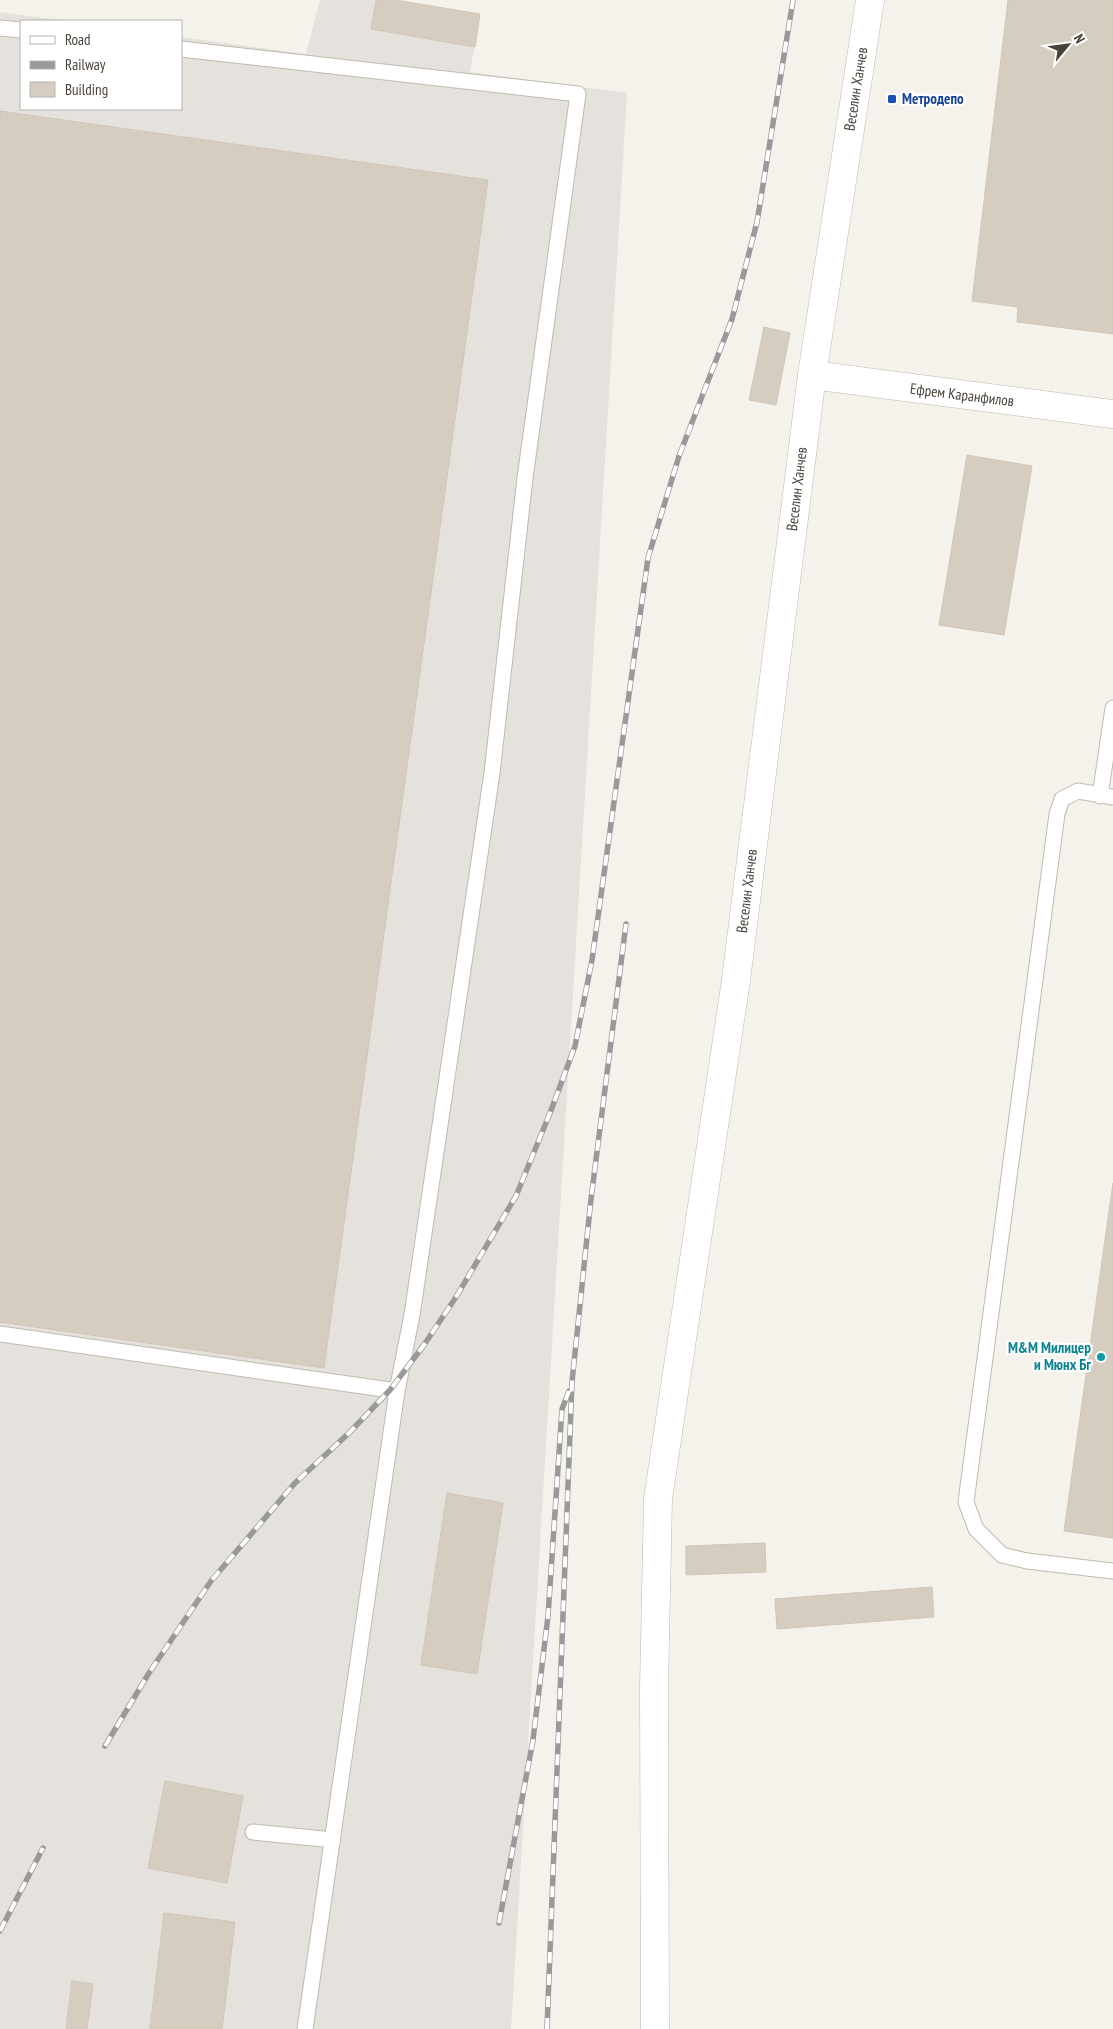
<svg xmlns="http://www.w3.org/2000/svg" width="1113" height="2029" font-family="'PT Sans Narrow',sans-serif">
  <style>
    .industrial { fill: #e5e1dd }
    .building { fill: #d6cdc1; stroke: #d1c4b5 }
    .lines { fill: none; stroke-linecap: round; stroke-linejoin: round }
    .lane-casing { stroke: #c0b9ae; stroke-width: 17 }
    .street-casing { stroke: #c0b9ae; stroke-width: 29 }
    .lane { stroke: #fff; stroke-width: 15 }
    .street { stroke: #fff; stroke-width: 28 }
    .rail-casing { stroke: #999; stroke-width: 5.5 }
    .rail { stroke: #fff; stroke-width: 4; stroke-dasharray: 11; stroke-linecap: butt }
    .transit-dot { fill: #1a4fb4; stroke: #fff; stroke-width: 2 }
    .culture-dot { fill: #0f9aa8; stroke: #fff; stroke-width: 2 }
    .labels { text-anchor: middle; stroke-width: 4.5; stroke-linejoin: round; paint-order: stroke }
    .street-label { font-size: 15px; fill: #494239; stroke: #fff }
    .transit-label { font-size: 15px; font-weight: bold; fill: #164399; stroke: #fff; text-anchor: start }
    .culture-label { font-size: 15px; font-weight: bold; fill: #0d838f; stroke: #fff; text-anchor: end }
  </style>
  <rect width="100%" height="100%" fill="#f5f2ec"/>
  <path class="industrial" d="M320,0H395L480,14L470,72L627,93L511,2029H0V12L67,21H21V109H181V37L306,54Z"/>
  <path class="building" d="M376,0H395L480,14L475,47L371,29Z
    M1008,0H1113V334L1017,322L1018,307L972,301Z
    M0,111L488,180L324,1368L0,1322Z
    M764,327L790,333L776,405L749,400Z
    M967,455L1032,466L1004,635L939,625Z
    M1113,1183V1538L1064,1531Z
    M447,1493L503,1503L477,1674L421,1665Z
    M765,1543L766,1572L686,1575V1546Z
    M932,1587L934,1617L777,1629L775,1599Z
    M165,1781L243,1796L227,1883L148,1868Z
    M164,1913L235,1922L222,2029H150Z
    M72,1981L93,1984L87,2029H66Z"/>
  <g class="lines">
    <defs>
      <path id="lane" d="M0,28L21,30
        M181,49L578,94L525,478L492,773L412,1315L397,1391L305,2029
        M1100,796L1113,708
        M1113,797L1078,791L1062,799L1057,814L966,1502L976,1529L1002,1555L1027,1561L1113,1571
        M0,1334L397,1391
        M253,1832L333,1840"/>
      <path id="street" d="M812,375L1113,414
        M655,2029L654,1688L658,1499L736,980L812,375L870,0"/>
    </defs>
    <use href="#lane" class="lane-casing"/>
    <use href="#street" class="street-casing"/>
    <use href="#lane" class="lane"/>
    <use href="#street" class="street"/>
    <defs>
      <path id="rail" d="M105,1746L149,1673L211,1581L295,1483L349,1433L390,1390L424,1345L456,1297L516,1196L550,1113L575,1046L592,960L648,558L679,456L732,319L757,222L793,0
        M499,1923L533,1740L548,1616L562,1409L569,1391
        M0,1931L43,1848
        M547,2029L572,1382L591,1199L626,924"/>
    </defs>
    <use href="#rail" class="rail-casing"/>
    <use href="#rail" class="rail"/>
  </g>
  <rect class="transit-dot" x="887" y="94" width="10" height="10" rx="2.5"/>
  <circle class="culture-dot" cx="1101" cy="1357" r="5"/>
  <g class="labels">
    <g class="street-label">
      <text transform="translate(856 89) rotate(-81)" y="5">Веселин Ханчев</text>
      <text transform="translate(962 395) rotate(7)" y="5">Ефрем Каранфилов</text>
      <text transform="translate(797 489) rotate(-83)" y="5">Веселин Ханчев</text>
      <text transform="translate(747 891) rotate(-83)" y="5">Веселин Ханчев</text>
    </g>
    <g class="transit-label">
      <text x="902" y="104">Метродепо</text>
    </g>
    <g class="culture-label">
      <text x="1091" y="1353">М&amp;M Mилицер<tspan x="1091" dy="17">и Мюнх Бг</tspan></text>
    </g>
  </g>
  <rect x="20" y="20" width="162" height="90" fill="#ffffff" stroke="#b6b3b0"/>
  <rect x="30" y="36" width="25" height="8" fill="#ffffff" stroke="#b6b3b0"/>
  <text x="65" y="45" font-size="15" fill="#494239">Road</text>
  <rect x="30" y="61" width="25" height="8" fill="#999999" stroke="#b6b3b0"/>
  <text x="65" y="70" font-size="15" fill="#494239">Railway</text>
  <rect x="30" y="82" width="25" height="15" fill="#d6cdc1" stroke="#b6b3b0"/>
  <text x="65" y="95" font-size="15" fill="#494239">Building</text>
  <g transform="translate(1068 45) rotate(61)" stroke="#ffffff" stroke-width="4" paint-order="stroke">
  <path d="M0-4L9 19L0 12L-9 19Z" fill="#494239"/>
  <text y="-8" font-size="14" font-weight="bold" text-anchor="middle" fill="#494239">N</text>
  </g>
</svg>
